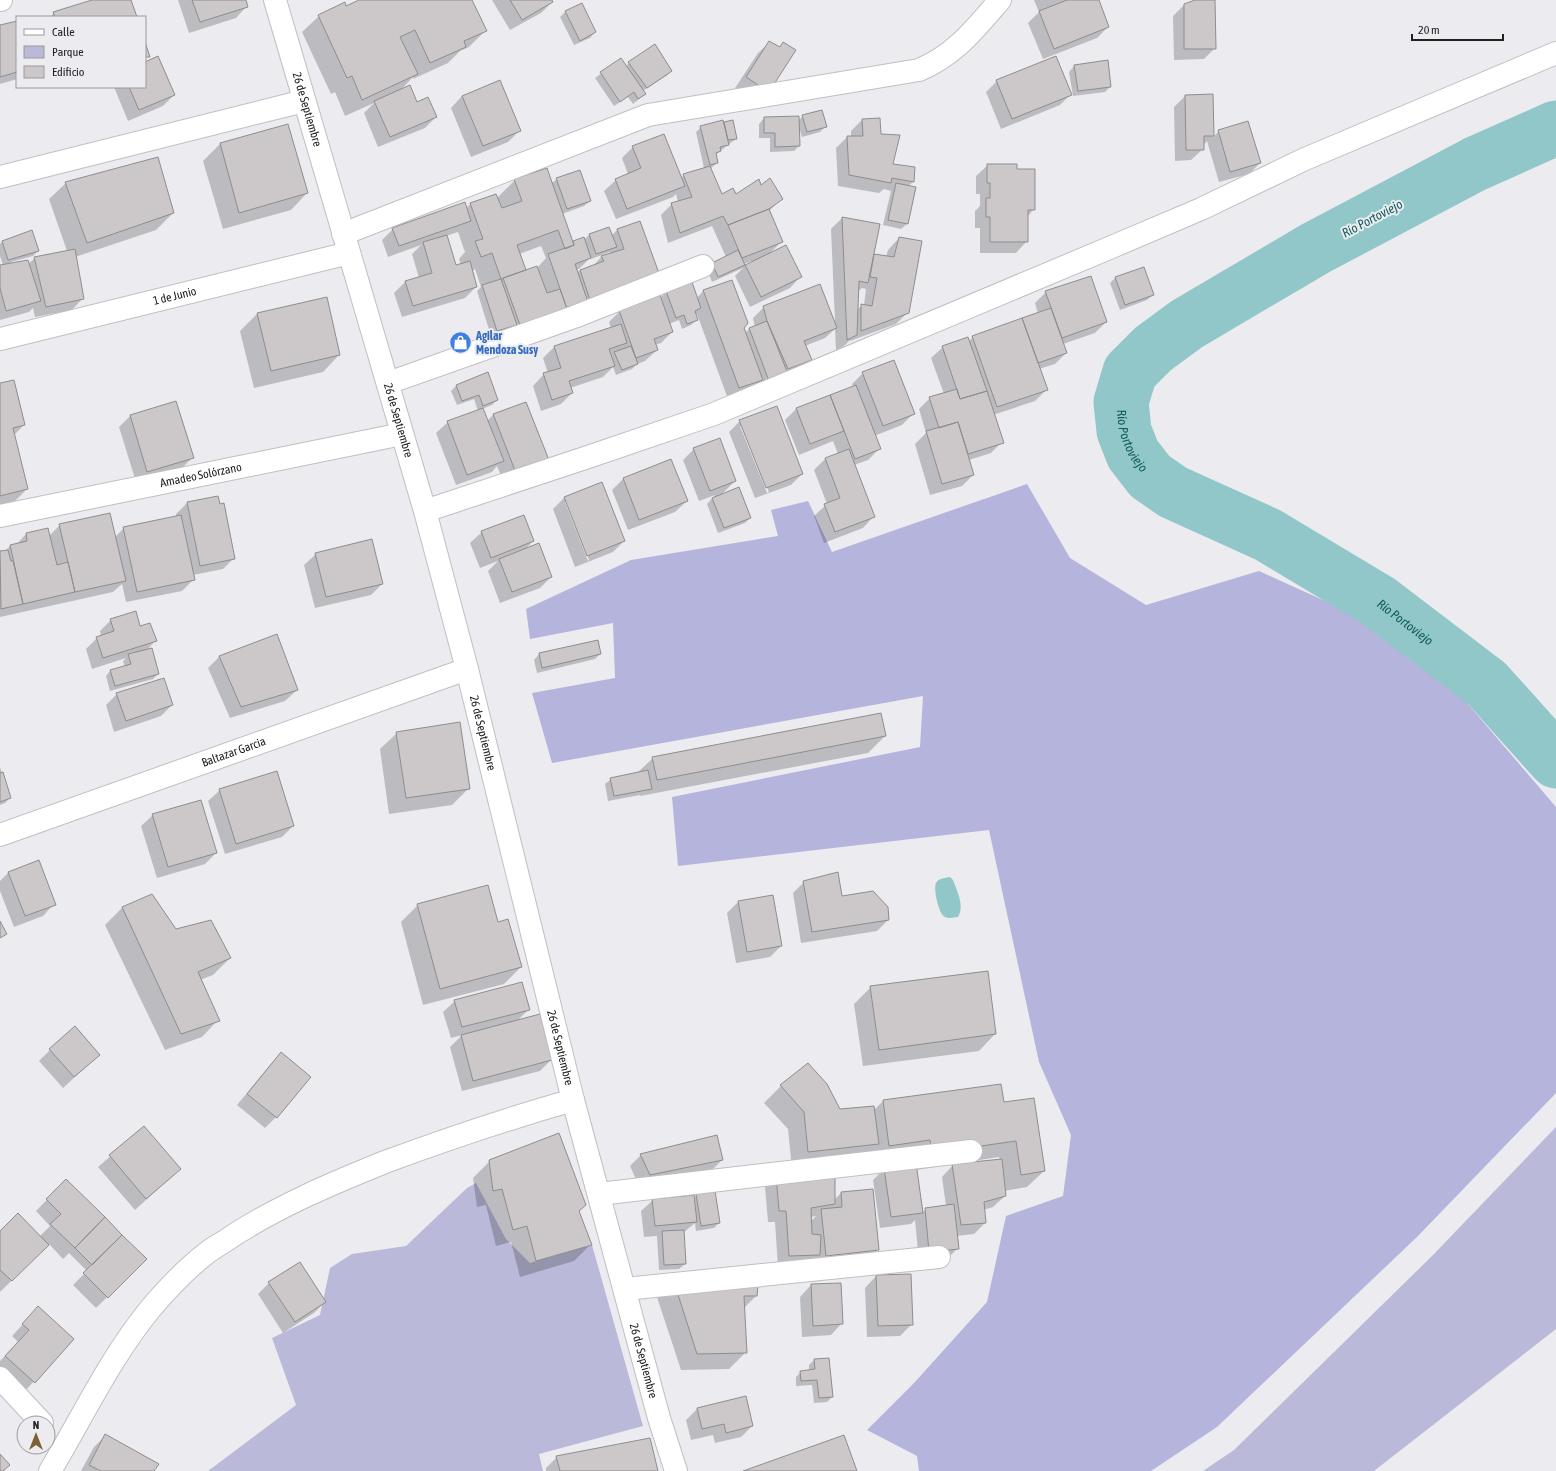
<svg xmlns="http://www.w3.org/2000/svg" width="1556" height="1471" font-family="'Asap Condensed',sans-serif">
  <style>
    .green { fill: #bab9d9 }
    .forest { fill: #b5b4dc }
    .water { fill: #91c7c8 }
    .shadow { fill: #0003; fill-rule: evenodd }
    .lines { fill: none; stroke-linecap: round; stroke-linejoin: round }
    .river { stroke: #91c7c8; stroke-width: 55 }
    .building { fill: #ccc8ca; stroke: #8f8c8d }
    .minor-casing { stroke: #bfbfc3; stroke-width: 24 }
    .tertiary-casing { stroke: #bfbfc3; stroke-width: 24 }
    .minor { stroke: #fff; stroke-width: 22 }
    .tertiary { stroke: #fff; stroke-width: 22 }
    .labels { text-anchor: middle; stroke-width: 4; stroke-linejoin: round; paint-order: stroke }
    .street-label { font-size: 12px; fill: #202021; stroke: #ececf0 }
    .shop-label { font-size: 12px; font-weight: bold; fill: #366cbe; stroke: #ececf0; text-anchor: start }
    .water-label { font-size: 13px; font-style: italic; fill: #115d5e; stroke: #ececf0 }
  </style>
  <rect width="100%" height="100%" fill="#ececf0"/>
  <path class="green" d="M1556,1127V1329L1374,1471H1203L1234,1450L1432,1256Z
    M476,1183L506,1239L530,1263L592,1245L643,1426L539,1454L543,1471H208L296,1405L272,1338L320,1315L330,1268L352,1254L406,1246L467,1188Z"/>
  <path class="forest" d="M1027,484L1070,558L1146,605L1259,571L1345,610L1450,683L1556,807V1093L1417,1237L1217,1427L1151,1471H919L917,1456L867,1430L914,1383L987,1302L1006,1216L1063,1196L1071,1135L1039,1062L989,830L678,866L672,797L920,747L923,696L552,763L532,693L615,678L613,623L530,639L526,609L631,560L778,536L771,510L808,501L832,552Z"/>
  <path class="water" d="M950,877L953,880C957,891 965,906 958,917C954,917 949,919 945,917C939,915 933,889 936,883C939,878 945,878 950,877Z"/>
  <path class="shadow" d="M96,0H130L136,17H50L54,13Z
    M178,0H245L247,6L236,18L189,33Z
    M361,0H471L485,31L469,47L460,51L448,63L413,79V77L399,92L436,117L425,128L378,147L364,113L374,103L345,116L335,92L331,94L302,32L319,16L346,7Z
    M492,0H551L552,2L541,13L510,30Z
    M1034,0H1098L1108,27L1097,38L1043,59L1028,23L1039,12Z
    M1197,0H1214L1215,48L1204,59L1174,60L1173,16L1184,5Z
    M565,12L595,32L590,38L574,45L560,17Z
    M17,22V79L0,84V26Z
    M770,42L779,48L783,43L757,102L735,88L758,53Z
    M621,59L626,66L629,63L671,71L666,76L643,91L645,94L633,104L628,97L614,106L595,78Z
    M1107,61L1110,87L1105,92L1073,96L1069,72L1074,66Z
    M145,63L174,95L163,106L128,121L114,87H145Z
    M997,81L1071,94L1060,105L1001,129L986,92Z
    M1212,95L1213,137L1219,131L1260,163L1249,174L1219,182L1207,141L1203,146V149L1191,160L1175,161L1174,107L1185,96Z
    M462,96L519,131L508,142L471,157L451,108Z
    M803,116L826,126L820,132L802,137L799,127V146L794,151L770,152V138H759V124L764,118L798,121Z
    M862,120L880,135L892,164L914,168L913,182L908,186L907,224L901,229L883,225L891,191L884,189L879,193L838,186L836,148L847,137H851V131Z
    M732,121L736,139L715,155L717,163L710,169L722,196H736L761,187L781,199L769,211L781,242L770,253L801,276L790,288L750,307L735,276L743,268L712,282L707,269L726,257L712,226L668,243L661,215L672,204L678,202L676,194L673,197L616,219L604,191L616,180L628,174L622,158L633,147L681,178L684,175L704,168L696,132L701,127ZM751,261L752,262L745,266L744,264Z
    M287,125L307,193L291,210L223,229L203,161L220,144Z
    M988,165L1016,170L1034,209L1027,217V241L1016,253H980V228H975V211L980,206V194H976V176Z
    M557,179L590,201L584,206L562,214L572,243L584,240L589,235L609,228L612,235L617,230L640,222L659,275L491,336L477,291L481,287L475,269L472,271L476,287L465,298L402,317L394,293L405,282L419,278L412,254L421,245L388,257L382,240L393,229L466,209L470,204L496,195L497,198L515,180L551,184ZM458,232L465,252L459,259L461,265L455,266L446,236ZM541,246L546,258L538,267L521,273L519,254ZM610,252L611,254L601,257L593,266L580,270L577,273L576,270L579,269L590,258L591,259Z
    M66,183L173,213L156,230L75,257L83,298L72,310L35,317L33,308L29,312L0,320V266L3,265L0,256V244L2,242L38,251L33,256L11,262V264H28L35,258L67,251L49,199Z
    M842,218L878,224L873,255L886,257L888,250L899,238L908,312L896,324L850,341V340L844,346L836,350L835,329L825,338L805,346L811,360L800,371L728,399L697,314H695L697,320L691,325L682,329L679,320L669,324L672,332L661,343L655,345L657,350L645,361L637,364L632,369L616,375L613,367L603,377L570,388L572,393L561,404L541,411L533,386L544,374L548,373L543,358L554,347L611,328L609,322L620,311L660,298L666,292L697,298L703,291L742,327L745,333L750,328L755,327L753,318L764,307L835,322L831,229ZM862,288L866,289L864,305H862L857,310V292Z
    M1116,277L1153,295L1147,300L1120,310L1110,283Z
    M1046,292L1106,322L1095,333L1063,344L1066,353L1055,364L1039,369L1047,389L1035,401L993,415L1002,442L991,453L969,460L973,475L962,486L930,495L915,444L926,433L919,409L930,398L944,394L931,358L943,347L969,341L973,337L1038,314L1035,303Z
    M326,298L339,355L323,372L254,388L240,331L257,314Z
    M863,373L913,414L902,425L874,436L879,449L868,460L854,465L874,516L863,528L824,543L814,516L827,504L814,470L825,459L838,454L833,441L799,455L785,420L796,409L853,387L852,384Z
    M0,384L24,425L14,435L27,489L10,506L0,508Z
    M457,385L497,400L492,405L482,409L487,421L493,415L525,403L547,460L504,483L497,466L492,472L456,485L436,433L448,422L478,411L474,399L457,405L451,391Z
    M176,402L193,457L181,469L136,482L119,427L130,416Z
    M740,421L802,474L791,485L755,498L729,432ZM740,426H743L769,492L767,493Z
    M694,449L735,481L721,495L750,518L745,523L718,533L707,504L715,495L699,501L683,460Z
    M671,461L687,501L675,512L628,530L612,490L623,479Z
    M217,497L234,558L223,569L193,575L194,579L182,591L126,602L122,584L113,592L0,617V552L5,551L10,546L16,545L26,534L48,530L49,536L60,525L115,537L124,528L176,517V514L187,503Z
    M564,498L624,541L613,552L575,567L553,509ZM565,502H567L589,560L588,561Z
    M482,532L533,541L524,551L551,577L540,588L500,603L488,571L498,561L480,568L470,543Z
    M316,554L382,584L371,595L315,608L304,565Z
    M111,620L140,627L155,641L146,651L158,674L153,679L110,691L106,676L111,670L125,667L123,661L126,658L92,669L86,649L97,638L101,636L100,631Z
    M277,636L297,690L285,701L230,718L208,668L219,657Z
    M539,654H600L595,659L537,673L534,660Z
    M117,694L172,705L161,716L114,732L106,705Z
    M397,733L469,788L452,805L389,814L380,749Z
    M885,736L868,753L640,796V795L608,801L605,784L611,779L637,773L653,758Z
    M0,767L10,798L5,803L0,805Z
    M220,790L293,826L282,837L225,854L208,801Z
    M153,815L216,853L205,864L157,878L141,826Z
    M8,873L54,904L43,916L14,927L0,891V881Z
    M804,882L841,897L888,920L877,931L801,943L793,893Z
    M151,895L176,930L230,958L213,975L200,980L218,1020L202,1037L165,1050L105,925L122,908Z
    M738,902L781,946L770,957L736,963L727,913Z
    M418,905L497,923L521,967L504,984L423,1005L401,922Z
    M871,987L995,1034L979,1051L863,1066L854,1004Z
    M455,1001L529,1009L517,1021L551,1060L540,1071L462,1091L450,1047L462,1035L451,1038L443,1012Z
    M50,1050L99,1055L63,1088L39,1061Z
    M281,1054L310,1077L276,1117L265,1128L237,1105L270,1065Z
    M807,1064L839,1111H873L883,1101L1000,1085L1003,1104L1044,1171L1027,1187L1004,1191L1005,1196L993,1207L983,1210L985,1223L974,1234L956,1236L958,1248L947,1259L919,1262L915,1220L911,1224L880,1228L873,1180L884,1169L873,1162L871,1151L861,1161L792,1168L788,1129L764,1103L781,1086ZM999,1157L1000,1161L966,1164V1162ZM954,1164L942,1177L946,1206L926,1209L922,1213L916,1170Z
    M144,1127L180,1169L135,1210L98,1167Z
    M641,1155L722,1160L711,1171L639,1186L630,1166Z
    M490,1161L578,1211L591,1244L574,1261L520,1277L511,1242L496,1246L486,1205L477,1207L473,1178Z
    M776,1176L834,1200L841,1193L872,1190L878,1249L867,1260L778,1267L775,1222H768L765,1187ZM816,1216L810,1222V1217Z
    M66,1180L146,1259L96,1308L73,1285L87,1271L69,1253L63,1259L49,1244L0,1292V1233L40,1236L50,1226L36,1211Z
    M696,1195L719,1223L714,1228L696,1231L695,1223L683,1233L685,1264L679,1269L659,1270L657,1236L644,1237L641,1211L653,1200L694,1198Z
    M876,1276L912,1324L900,1336L867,1337L865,1288Z
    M269,1283L325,1302L314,1313L283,1333L258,1294Z
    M840,1284L842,1323L831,1335L802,1337L800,1297L811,1285Z
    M656,1294L756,1296L744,1308L746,1352L729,1369L681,1370Z
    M38,1308L73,1340L23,1393L0,1372V1361L18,1342L12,1336Z
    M828,1359L832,1397L827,1402L814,1403L812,1385L796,1386V1377L801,1372L809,1371V1365L814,1360Z
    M697,1409L752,1426L741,1437L715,1443L713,1435L691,1440L686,1420Z
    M105,1436L153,1471H81L94,1447Z
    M557,1457L657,1471H546V1468Z"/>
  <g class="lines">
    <path class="river" id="s1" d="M1556,128L1475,164L1316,248L1187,324L1153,349L1130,372L1121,402L1124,431L1133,454L1150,476L1173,492L1268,535L1378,601L1487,684L1556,761"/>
  </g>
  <path class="building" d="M92,0H131L137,17H55L53,12Z
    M192,0H246L248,7L200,22Z
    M359,0H472L487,31L464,41L466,47L430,63L415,30L400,37L418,74L362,100L352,76L347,78L318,15L345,2L346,6Z
    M510,0H552L553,2L522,20Z
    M1067,0H1099L1109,27L1054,49L1039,11Z
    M1195,0H1215L1216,49H1184V4Z
    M582,3L596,32L580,41L565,11Z
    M17,21V72L0,77V25Z
    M769,41L780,47L783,42L796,50L769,92L746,77Z
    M145,42L150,57H145Z
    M655,44L672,71L647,88L628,62Z
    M158,56L175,95L139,110L129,87H145V62Z
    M1056,56L1072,95L1012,119L996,80Z
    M621,58L646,94L638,99L634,92L620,102L600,72Z
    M1108,60L1111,87L1078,91L1074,65Z
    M500,80L521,131L483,146L462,96Z
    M410,85L417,102L428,97L437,117L390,137L374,101Z
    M1213,94L1214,136H1204V150H1186L1185,95Z
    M822,110L827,127L807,132L802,115Z
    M799,116L800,146L775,147V133H764V117Z
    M880,118L881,134L900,135L893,164L915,167L914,182L892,178L891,183L849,175L847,136H863L862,119Z
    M723,120L729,145L720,147L721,151L716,153L718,163L710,165L700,126Z
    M733,120L737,139L728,140L724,122Z
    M1248,121L1261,163L1230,172L1218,130Z
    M288,124L308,193L239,213L220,143Z
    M664,134L685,186L627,209L615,179L641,168L632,146Z
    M158,157L174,213L87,243L65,182Z
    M987,164H1017V169H1035V210H1028V242H990V217H986V198H990V183H987Z
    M710,166L722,194L733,188L736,194L759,179L761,185L770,178L783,199L769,209L728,225L723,216L680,233L671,203L692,197L683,174Z
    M547,168L574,245L565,249L558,230L517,245L526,270L501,279L492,253L481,257L475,241L483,239L470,203L496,194L502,208L522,201L514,179Z
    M580,170L591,201L567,209L556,178Z
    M896,183L916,187L908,224L888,220Z
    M465,202L471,221L399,246L392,228Z
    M769,209L783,242L742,258L728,225Z
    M842,217L880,224L868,283L859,281L857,335L847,340Z
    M640,221L660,276L590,300L580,270L604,261L601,256L624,249L617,229Z
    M609,227L617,247L596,254L589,234Z
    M32,230L39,251L8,260L2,241Z
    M447,235L456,265L470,261L477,287L413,306L405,281L432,273L423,242Z
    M584,237L591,258L575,264L588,302L567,309L548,254L574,245L573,241Z
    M899,237L922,241L909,313L861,331V304L872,306L877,278L870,277L874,254L894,257Z
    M786,245L802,277L761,297L745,265Z
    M75,249L84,299L46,307L34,257Z
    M738,250L745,265L718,277L712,263Z
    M28,260L41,301L6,311L0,288V265Z
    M537,266L547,293L560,289L567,309L520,325L503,278Z
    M1144,267L1154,295L1125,305L1115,277Z
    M1091,276L1107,322L1062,338L1045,291Z
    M501,279L517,325L497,331L482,285Z
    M732,280L748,323L744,328L763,380L739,388L703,290Z
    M692,282L701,308L695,311L698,320L687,324L684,315L676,318L666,291Z
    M820,284L837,328L804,341L812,360L788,369L767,321L763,306Z
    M660,295L673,332L654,339L658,350L636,358L619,310Z
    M327,297L340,355L271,371L257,313Z
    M1051,308L1067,353L1038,363L1022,318Z
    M1022,318L1048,390L997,407L972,336Z
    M767,321L788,374L769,381L749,328Z
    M621,324L627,343L609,349L615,366L569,381L573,393L552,400L543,373L561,368L554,346Z
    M968,337L987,391L960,399L942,346Z
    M631,346L638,364L622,370L614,352Z
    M894,360L915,414L883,426L862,372Z
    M488,372L498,400L483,406L479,395L462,401L456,385Z
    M14,380L25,425L13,428L28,489L0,496V383Z
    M856,385L881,449L855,459L830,395Z
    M957,389L960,399L987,391L1004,443L968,454L958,422L939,428L929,397Z
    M830,395L844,431L810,444L796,408Z
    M176,401L194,458L147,472L130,415Z
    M526,402L549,460L516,473L493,414Z
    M777,406L803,474L766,488L739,420Z
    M483,408L504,461L467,475L447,421Z
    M958,422L974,475L942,484L926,431Z
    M720,438L736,481L710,491L693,448Z
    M849,449L875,517L835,532L824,504L840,498L825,458Z
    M671,459L688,501L639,520L623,478Z
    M602,482L625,541L587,556L564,497Z
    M739,487L751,518L724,528L712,498Z
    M218,496L220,504L224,503L235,559L200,566L187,502Z
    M110,513L126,581L75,592L59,524Z
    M181,515L195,580L137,592L123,527Z
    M524,515L534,541L491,558L481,531Z
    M48,528L57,565L68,562L75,592L23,604L10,545L27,541L26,533Z
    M372,539L383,584L326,597L315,553Z
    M539,543L552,577L512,592L499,559Z
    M8,550L11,561H13L23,604L1,609L0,551Z
    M136,611L140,626L150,623L157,641L103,658L96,637L114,631L110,619Z
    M277,634L298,690L241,707L219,656Z
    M598,640L601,654L542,668L539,653Z
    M152,648L159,674L115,686L110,670L131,664L128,654Z
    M164,678L173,705L126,721L116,693Z
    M881,713L886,736L657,780L652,757Z
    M460,722L470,789L406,798L396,732Z
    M648,770L652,789L614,796L610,778Z
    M277,771L294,826L236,844L219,789Z
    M3,772L11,798L0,802V773Z
    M201,800L217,853L168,867L152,814Z
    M39,860L56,905L25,916L8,872Z
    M838,872L842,896L873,891L888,907L889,920L812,932L803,881Z
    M488,885L498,922L508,919L522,967L440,989L417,904Z
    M152,894L176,929L211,920L231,958L198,972L220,1021L181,1034L122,907Z
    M773,895L782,946L747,952L738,901Z
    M0,921L7,934L0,938Z
    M988,971L996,1034L879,1050L870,986Z
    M522,982L530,1010L462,1027L454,1000Z
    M540,1014L552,1060L473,1081L461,1035Z
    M75,1026L100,1055L74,1077L49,1049Z
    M281,1052L311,1077L277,1118L247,1094Z
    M808,1063L827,1084L840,1109L874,1106L879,1144L808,1152L804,1112L780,1085Z
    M1001,1084L1004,1102L1034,1098L1045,1171L1021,1175L1016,1141L932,1153L930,1140L889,1146L883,1100Z
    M144,1126L181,1169L146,1199L109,1155Z
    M559,1133L586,1205L579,1211L592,1245L536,1261L527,1226L513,1230L502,1189L493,1191L489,1160Z
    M717,1135L723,1160L650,1175L640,1154Z
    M1002,1159L1006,1196L984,1202L986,1223L961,1225L952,1164Z
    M916,1163L923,1213L891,1217L884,1168Z
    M835,1168V1204L811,1208L812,1234L821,1235L820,1255L789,1256L786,1211H779L776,1175Z
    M66,1179L105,1217L75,1248L50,1224L61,1214L46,1199Z
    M873,1189L879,1250L826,1256L821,1209L842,1207L841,1192Z
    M715,1191L720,1223L701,1226L696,1194Z
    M694,1195L697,1222L655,1226L652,1199Z
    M954,1204L959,1249L929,1252L925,1208Z
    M18,1213L49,1245L12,1281L0,1270V1231Z
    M105,1217L122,1235L92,1265L75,1248Z
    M684,1230L686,1264L664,1265L662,1231Z
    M122,1235L147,1259L108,1298L83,1273Z
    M300,1262L326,1302L295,1322L268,1282Z
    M911,1274L913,1325L878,1326L876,1275Z
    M759,1275L757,1296H744L747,1353L697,1354L672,1276Z
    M841,1283L843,1324L813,1326L811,1284Z
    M38,1306L74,1339L35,1383L5,1356L29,1330L22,1324Z
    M829,1358L833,1397L819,1398L817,1380L801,1381L800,1371L815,1369L814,1359Z
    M746,1396L753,1426L726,1433L724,1424L702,1429L697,1408Z
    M105,1434L159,1464L154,1471H101L89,1465Z
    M844,1435L857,1471H743Z
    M650,1438L658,1471H560L556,1456Z
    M0,1454L10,1465L3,1471H0Z"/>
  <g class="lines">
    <defs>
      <g id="minor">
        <path d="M0,0H1"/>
        <path d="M0,177L304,101"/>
        <path d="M343,234L648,115L919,70C954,56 976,28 1000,0"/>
        <path id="s2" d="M0,339L349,253"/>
        <path d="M388,383L574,317L703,266"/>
        <path d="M425,511L588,457L714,414L1114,246L1201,209L1305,159L1556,53"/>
        <path id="s3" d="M0,516L402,434"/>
        <path id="s4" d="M0,835L467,669"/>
        <path d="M599,1194L971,1151"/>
        <path d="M625,1289L939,1257"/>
        <path d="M0,1378L42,1423"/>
        <path d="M50,1471C83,1416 110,1358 151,1308C168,1288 187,1268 208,1252C216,1246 226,1241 234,1235C281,1205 333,1183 385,1162C447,1139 510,1118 573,1100"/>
      </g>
      <g id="tertiary">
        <path id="s5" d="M275,0L425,511L467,669L573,1100L659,1418L676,1471"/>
      </g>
    </defs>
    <use href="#minor" class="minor-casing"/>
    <use href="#tertiary" class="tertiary-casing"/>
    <use href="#minor" class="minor"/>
    <use href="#tertiary" class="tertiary"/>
  </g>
  <defs>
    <symbol id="shop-disc" viewBox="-11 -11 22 22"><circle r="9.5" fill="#3f7fe0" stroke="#ececf0"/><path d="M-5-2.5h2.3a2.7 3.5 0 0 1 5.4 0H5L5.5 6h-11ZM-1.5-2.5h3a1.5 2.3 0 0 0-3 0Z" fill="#fff"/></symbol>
  </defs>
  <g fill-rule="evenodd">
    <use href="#shop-disc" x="448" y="330" width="25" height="25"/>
  </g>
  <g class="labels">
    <g class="street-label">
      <text dy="4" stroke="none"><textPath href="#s5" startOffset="114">26 de Septiembre</textPath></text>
      <text dy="4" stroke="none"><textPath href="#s2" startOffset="180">1 de Junio</textPath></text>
      <text dy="4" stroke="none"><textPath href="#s5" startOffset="438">26 de Septiembre</textPath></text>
      <text dy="4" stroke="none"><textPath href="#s3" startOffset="205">Amadeo Solórzano</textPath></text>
      <text dy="4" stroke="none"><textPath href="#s5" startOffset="762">26 de Septiembre</textPath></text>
      <text dy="4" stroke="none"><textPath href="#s4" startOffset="248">Baltazar Garcia</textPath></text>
      <text dy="4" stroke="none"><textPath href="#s5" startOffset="1086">26 de Septiembre</textPath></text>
      <text dy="4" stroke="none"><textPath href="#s5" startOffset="1410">26 de Septiembre</textPath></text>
    </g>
    <g class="shop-label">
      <text x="476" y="340">Agilar<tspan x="476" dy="14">Mendoza Susy</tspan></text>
    </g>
    <g class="water-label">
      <text transform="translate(1372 218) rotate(-28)" y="5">Río Portoviejo</text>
      <text dy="5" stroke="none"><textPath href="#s1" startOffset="565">Río Portoviejo</textPath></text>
      <text dy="5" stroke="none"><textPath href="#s1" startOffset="901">Río Portoviejo</textPath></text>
    </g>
  </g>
  <rect x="16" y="16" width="130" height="72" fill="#ececf0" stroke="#9a9a9d"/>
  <rect x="24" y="29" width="20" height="6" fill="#ffffff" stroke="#9a9a9d"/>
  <text x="52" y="36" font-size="12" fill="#202021">Calle</text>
  <rect x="24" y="46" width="20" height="12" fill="#bab9d9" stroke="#9a9a9d"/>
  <text x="52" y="56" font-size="12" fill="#202021">Parque</text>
  <rect x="24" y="66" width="20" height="12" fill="#ccc8ca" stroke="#9a9a9d"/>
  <text x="52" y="76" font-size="12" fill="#202021">Edificio</text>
  <g transform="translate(36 1435)"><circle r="19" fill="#ececf0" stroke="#9a9a9d"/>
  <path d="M0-3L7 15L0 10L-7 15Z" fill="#7d6134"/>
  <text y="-6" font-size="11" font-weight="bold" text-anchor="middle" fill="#202021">N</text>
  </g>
  <path d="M1412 34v6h91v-6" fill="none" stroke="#202021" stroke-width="2"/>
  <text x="1418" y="34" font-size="12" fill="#202021" stroke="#ececf0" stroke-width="3" paint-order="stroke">20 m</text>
</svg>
